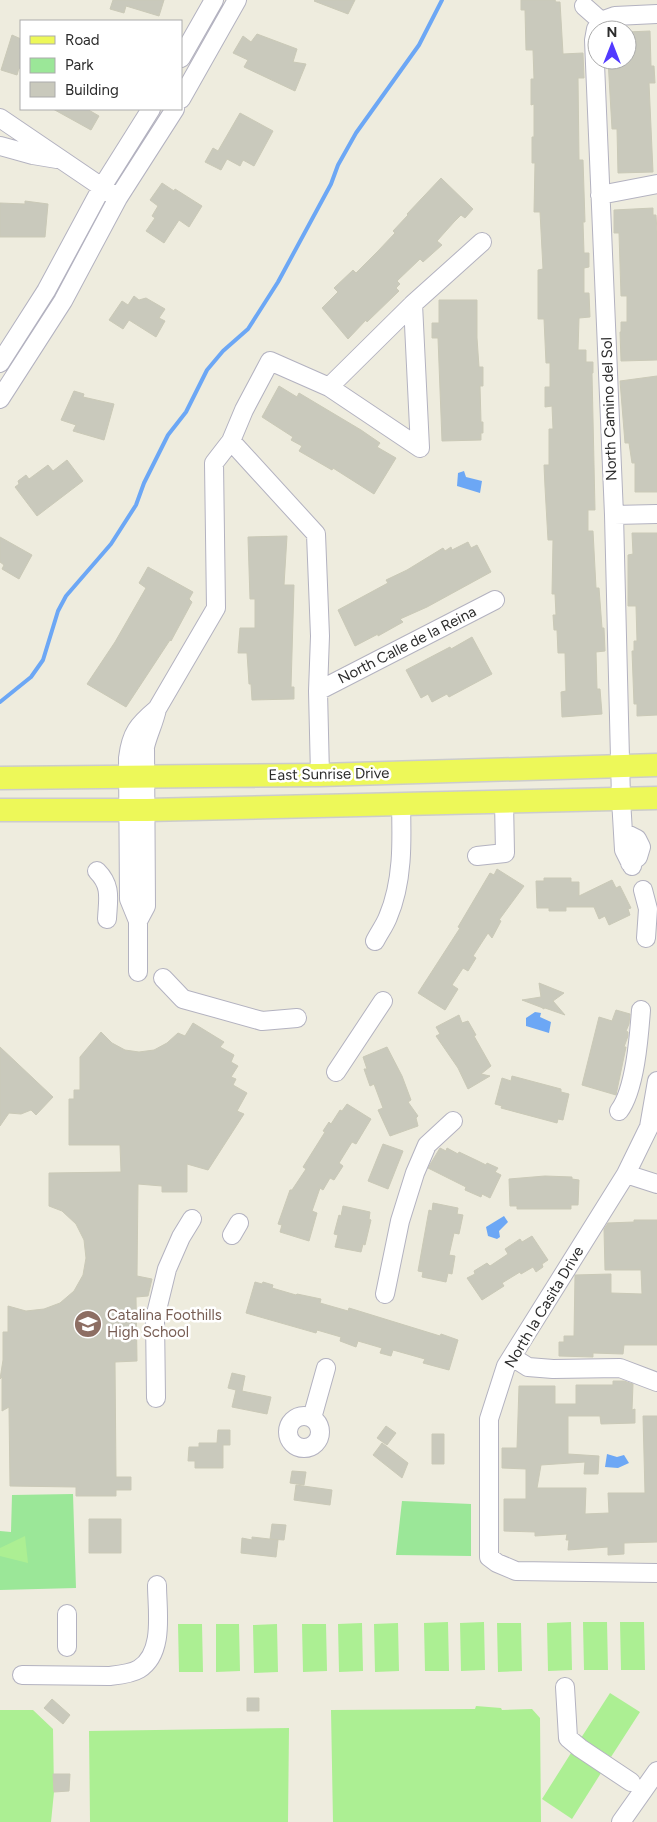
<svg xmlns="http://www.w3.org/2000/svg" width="657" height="1822" font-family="Figtree,sans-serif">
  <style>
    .green { fill: #9be798 }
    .pitch { fill: #acef93 }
    .water { fill: #6ca7f5 }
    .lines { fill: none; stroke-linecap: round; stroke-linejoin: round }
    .stream { stroke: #6ca7f5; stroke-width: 4 }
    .building { fill: #c9c9bc; stroke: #cac9b7 }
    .minor-casing { stroke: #b3b2c0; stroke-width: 20 }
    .major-casing { stroke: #ccc; stroke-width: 25 }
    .minor { stroke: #fff; stroke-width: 18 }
    .major { stroke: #edf859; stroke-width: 22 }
    .labels { text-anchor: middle; stroke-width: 5; stroke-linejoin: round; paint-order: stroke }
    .street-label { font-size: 15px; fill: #2c2c2c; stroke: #fff }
    .education-label { font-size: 15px; fill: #785e54; stroke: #fff; text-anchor: start }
  </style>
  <rect width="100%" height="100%" fill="#eeecde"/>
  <path class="green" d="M73,1494L76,1588L0,1590V1531L11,1532L12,1495Z
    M402,1501L471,1504V1556L396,1555Z"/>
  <path class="pitch" d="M25,1536L28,1563L0,1556V1548Z
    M448,1622L449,1671H425L424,1623Z
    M484,1622L485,1670L461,1671L460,1623Z
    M571,1622L572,1670L548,1671L547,1623Z
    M583,1622H607L608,1670H584Z
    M620,1622H644L645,1670H621Z
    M362,1623L363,1671L339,1672L338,1624Z
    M398,1623L399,1671L375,1672L374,1624Z
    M497,1623H521L522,1671L498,1672Z
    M178,1624H202L203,1672H179Z
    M216,1624H239L240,1671L216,1672Z
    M277,1624L278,1672L254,1673L253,1625Z
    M302,1624H326L327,1671L303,1672Z
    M610,1693L640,1712L611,1757L581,1738Z
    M476,1706L501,1708L502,1710L532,1709L540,1718L541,1822H333L331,1710L475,1709Z
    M0,1710H33L53,1729L54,1792L51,1822H0Z
    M289,1728L288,1822H90L89,1731Z
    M571,1753L601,1773L572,1819L542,1799Z"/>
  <path class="water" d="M464,471L466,477L482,481L480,493L457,486L458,473Z
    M535,1012L541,1013L540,1017L551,1022L549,1033L526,1026V1018Z
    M504,1216L508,1222L499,1231L500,1237L497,1239L488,1236L486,1227Z
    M607,1454L617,1457L624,1455L629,1463L618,1468L605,1467Z"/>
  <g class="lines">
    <path class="stream" d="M0,702L31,677L43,660L58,611L66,596L111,544L136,505L144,483L168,435L186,412L207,370L223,351L248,329L278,282L331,184L338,165L356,133L419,45L442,0"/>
  </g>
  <path class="building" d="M113,0H164L159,16L126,6L124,13L110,9Z
    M315,0H355L348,14L314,1Z
    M521,0H555L556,2H560L563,54L583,53L584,78H578L579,160H583L585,222H583L584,253H589V267L584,268V293H589L590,317L579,318L578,350H586V362H593V373H592L595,510H588V531H593L596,588H599L602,628H604L605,651L596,652L597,689H600L602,714L562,717L561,692L566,691L565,653H558L557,630H554L553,615H556L555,594H552L553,540H548L545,487L544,465H549V429H553L552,406L545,407V387H550V363H546L544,319H538V270L543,269L540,212H534L535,163H532V137H534V104L531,105V79H534L533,50H526L525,10H521Z
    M650,31L651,66H654L655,83H649L653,172L618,173L617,129H612L608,60H627V32Z
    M257,34L297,49L293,62L306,64L295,91L244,67L248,60L233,53L243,36L251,42Z
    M12,35L21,39V69L19,68L17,75L1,70Z
    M53,109H87L99,116L91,130Z
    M240,113L273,131L254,166L243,160L240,166L227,159L221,170L205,162L213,148L218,151Z
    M441,178L473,209L465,218L461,215L454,222L437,241L442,245L423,262L420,259L397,281L400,284L396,288L399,291L367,322L366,320L348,339L322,308L338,292L334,288L353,270L356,273L378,251L395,233L393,231L408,215L407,214Z
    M162,183L174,191L175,189L202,206L189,227L179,220L164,243L146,231L155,218L152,216L158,206L150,200Z
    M25,201L48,204L45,237H0V203L25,204Z
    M653,208V215H656L657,232V360L621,361L620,332H621V322H627V296H621L619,233H614V210Z
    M134,296L139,300L146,298L165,309L159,318L165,321L156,337L129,320L123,329L109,320L122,301L128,305Z
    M439,300H477V338L479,367H483V386H480L481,422H483V433H481V440L442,441L438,338H432V323H439Z
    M657,376V492H635V463H632L629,443H625L620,381Z
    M279,386L297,397L299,393L361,430L380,443L377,447L396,458L374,494L333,468L332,470L299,451L302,446L291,440L293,437L262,417Z
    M74,391L84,394L83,397L114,404L104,440L73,431L76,425L61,420Z
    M67,460L83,481L37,516L15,487L19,484L18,481L26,475L29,479L48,465L53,471Z
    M632,533H657V715L637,716V704H634L632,651H634V641H637L636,606H628V555L633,554Z
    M287,536L284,585H294L291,687H294V699L252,700L251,684H249L247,653H238L240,628H255V599H250L248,537Z
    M0,537L32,555L19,579L2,569L4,565L0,562Z
    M468,542L471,548L477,545L491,572L427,607L400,619L403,622L378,636V634L355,646L338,610L388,583L386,580L407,570L443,548L445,551L451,547L452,550Z
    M148,567L193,592L189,599L192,602L171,641L170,640L126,707L87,684L115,642L146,588L139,583Z
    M472,637L492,674L449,697L447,694L432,702L428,694L421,698L406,670L450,647L451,649Z
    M497,869L524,886L499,920L501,921L492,938L488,933L473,956L476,958L468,971L463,968L452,985L458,989L445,1010L418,993L460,928L458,927L490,873L494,875Z
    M544,878H571V882H579V896L612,880L616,888L620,886L631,908L628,909L630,915L609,925L605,916L599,919L594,907H566V911H549V908H537L536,881H544Z
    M539,983L564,993L553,1001L565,1015L545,1008L543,1009V1008L522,1000L541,997Z
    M616,1010L630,1014L629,1024L626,1031L628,1032V1036L624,1047H626L616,1095L582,1085L599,1017L612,1021Z
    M459,1015L462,1023L468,1021L476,1035L474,1036L491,1066L481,1074L490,1076L468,1089L458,1068L436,1036L440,1034L436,1027Z
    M193,1023L224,1042L220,1047L234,1055L231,1062L238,1066L231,1077L236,1079L233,1085L247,1093L237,1111L244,1114L208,1170L187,1164V1192H162V1186L138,1184L137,1276L152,1279L148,1296L136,1297L137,1361L115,1362L116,1477H131V1490H116V1496H76V1487L10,1486L9,1407L2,1411V1377L0,1379L3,1360V1332H8V1306L26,1311L44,1309L60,1303L74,1291L83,1275L86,1258L84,1240L76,1224L62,1211L49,1206V1173L121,1172L120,1145H69V1099H74V1090H80V1057L101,1032L112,1043L125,1050L139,1052L154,1050L167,1043L178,1033L185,1036Z
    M0,1047L53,1097L36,1115L31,1110L21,1114L9,1113L0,1126Z
    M387,1047L402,1076L411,1100L408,1102L418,1116L416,1118L418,1126L390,1136L378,1110L383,1108L374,1084L370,1086L364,1069H367L363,1057Z
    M512,1076L561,1089V1092L569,1094L563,1120L558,1119L557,1123L501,1108L502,1106L495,1104L502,1078L511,1081Z
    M347,1104L371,1119L356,1144L352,1142L339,1163L343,1166L334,1180L330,1178L323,1190L320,1188L312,1211L317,1213L309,1241L280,1232L282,1225L278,1224L290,1190H292L306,1169L303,1167L325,1132L323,1131L329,1122L331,1124L340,1110L342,1111Z
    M383,1144L403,1151L388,1189L368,1181Z
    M440,1148L446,1151L447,1148L458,1154L459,1152L478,1161L486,1165L487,1163L498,1168L495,1172L501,1175L490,1198L482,1194L481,1197L465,1190L466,1187L428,1168Z
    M545,1176L572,1177V1179L579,1180L578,1205H571V1209H517V1206H510L509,1179Z
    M433,1203L458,1208L457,1214L463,1215L459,1234L454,1233L449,1255L455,1256L452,1274L448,1273L446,1282L422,1277L423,1272L418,1271L429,1210L432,1211Z
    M343,1206L370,1212L369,1219L371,1220L365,1245L363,1244L361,1252L335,1247L338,1235L334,1234L339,1215L341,1216Z
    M634,1220H657V1345H624L623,1354L593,1353V1357L559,1356V1342H564V1336H574L575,1275L611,1274V1293L642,1294L641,1270H605L604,1229L608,1223L634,1222Z
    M532,1236L548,1260L542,1264L543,1267L536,1272L533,1267L521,1274L520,1272L502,1283L504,1286L482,1300L467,1278L475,1274L474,1271L487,1263L490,1266L508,1254L505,1249L520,1239L522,1242Z
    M255,1282L262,1284L263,1282L273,1285L272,1288L296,1295L297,1294L321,1299L320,1303L348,1311L349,1308L440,1336L441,1334L458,1340L449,1370L423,1363L425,1359L393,1350L391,1356L380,1353L382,1348L358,1341L356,1347L340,1341L341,1337L317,1330L316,1333L246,1313Z
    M232,1373L245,1376L242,1391L271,1397L267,1414L232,1407L236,1390L228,1388Z
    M613,1381H624L633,1384L632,1410L635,1409V1423L601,1424L600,1416H568V1454L599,1456L598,1474H584L585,1462L541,1465L537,1488H586L585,1514L609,1513L608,1493H645L643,1416H657V1542L624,1543V1554L608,1555V1547L568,1550L569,1540H566L567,1534L535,1536V1532L504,1531V1499H526V1469L502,1468V1448H517L519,1386H555V1404H576V1385H613Z
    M386,1426L396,1433L387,1445L377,1438Z
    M218,1430H230V1445H223V1468H195V1461H188L189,1447H199V1443H217Z
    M432,1434H444V1464H432Z
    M382,1443L408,1463L402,1478L373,1455Z
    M292,1471L306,1472L304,1485L290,1483Z
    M296,1485L332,1490L330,1505L294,1500Z
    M89,1519H121V1553H89Z
    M272,1524L286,1525L284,1540L270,1539Z
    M252,1537L278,1540L276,1557L241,1553L242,1538L252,1540Z
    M247,1698H259V1711H247Z
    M52,1699L70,1715L63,1724L44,1708Z
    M53,1774H70L69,1791L54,1792Z"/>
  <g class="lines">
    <defs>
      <path id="minor" d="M584,6L601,21
        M601,21L596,29L594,40L614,515L621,799L624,850L632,866
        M601,21L615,16L657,14
        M181,58L214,0
        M181,99L237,0
        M0,118L112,194
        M0,146L33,155L57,159
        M600,195L657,184
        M0,363L46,291L102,187L151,109
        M329,387L413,304
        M0,399L63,301L118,198L175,109
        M231,441L316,534L320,636L318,691L320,775
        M614,515L657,514
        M318,691L495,600
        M157,709L216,608L214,463L231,441L244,410L270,361L329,387L420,448L413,304L482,242
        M157,709C154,723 148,734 145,747L146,906L138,921L129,899L128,758C131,733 138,725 157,709Z
        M623,832L637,839L641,847L638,857L630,863
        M477,856L505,853L504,801
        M97,871C112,886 108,899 107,919
        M643,890L648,909L646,938
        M375,941C379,933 385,925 388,917C403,882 402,842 401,805
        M138,972V921
        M163,978L183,999L262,1021L297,1018
        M336,1072L383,1001
        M657,1081L649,1127L626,1174L506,1366L489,1419V1557L497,1563L516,1571L657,1573
        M619,1111C635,1090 639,1037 641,1010
        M626,1174L657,1184
        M232,1235L239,1223
        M385,1294L400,1221L415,1173L427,1145L453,1121
        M512,1357L528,1367L553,1369L620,1368L657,1382
        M156,1398L155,1318L167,1269L181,1237L192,1219
        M288 1432a16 16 0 1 1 32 0a16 16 0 1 1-32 0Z
        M312,1418L326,1368
        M67,1614V1647
        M22,1675L109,1676C118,1675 131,1674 139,1669C165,1653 157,1610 157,1585
        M565,1687L568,1738L580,1748L631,1782
        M621,1822L657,1771"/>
      <path id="major" d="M0,778L320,775L657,765
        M0,810H147L657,798"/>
    </defs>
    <use href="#minor" class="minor-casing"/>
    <use href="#major" class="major-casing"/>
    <use href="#minor" class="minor"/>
    <use href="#major" class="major"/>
  </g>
  <defs>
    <symbol id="school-disc" viewBox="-11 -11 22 22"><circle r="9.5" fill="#8d6e63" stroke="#fff"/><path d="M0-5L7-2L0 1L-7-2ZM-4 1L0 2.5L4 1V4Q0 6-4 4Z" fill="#fff"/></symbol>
  </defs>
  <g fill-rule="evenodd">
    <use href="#school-disc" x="72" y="1308" width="32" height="32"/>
  </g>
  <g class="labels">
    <g class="street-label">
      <text transform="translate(609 409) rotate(-92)" y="5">North Camino del Sol</text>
      <text transform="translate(407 645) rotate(-27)" y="5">North Calle de la Reina</text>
      <text transform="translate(329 774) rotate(-1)" y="5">East Sunrise Drive</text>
      <text transform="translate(544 1307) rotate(-59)" y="5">North la Casita Drive</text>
    </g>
    <g class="education-label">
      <text x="107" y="1320">Catalina Foothills<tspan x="107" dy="17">High School</tspan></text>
    </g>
  </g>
  <rect x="20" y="20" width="162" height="90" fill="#ffffff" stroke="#ababab"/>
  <rect x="30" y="36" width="25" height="8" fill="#edf859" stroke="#ababab"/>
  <text x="65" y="45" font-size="15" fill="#2c2c2c">Road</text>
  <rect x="30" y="58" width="25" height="15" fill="#9be798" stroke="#ababab"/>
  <text x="65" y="70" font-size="15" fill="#2c2c2c">Park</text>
  <rect x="30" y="82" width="25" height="15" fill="#c9c9bc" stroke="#ababab"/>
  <text x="65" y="95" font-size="15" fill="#2c2c2c">Building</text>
  <g transform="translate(612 45)"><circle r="24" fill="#ffffff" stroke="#ababab"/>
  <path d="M0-4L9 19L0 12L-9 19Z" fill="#523aff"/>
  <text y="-8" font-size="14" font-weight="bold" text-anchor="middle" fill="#2c2c2c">N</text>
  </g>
</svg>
